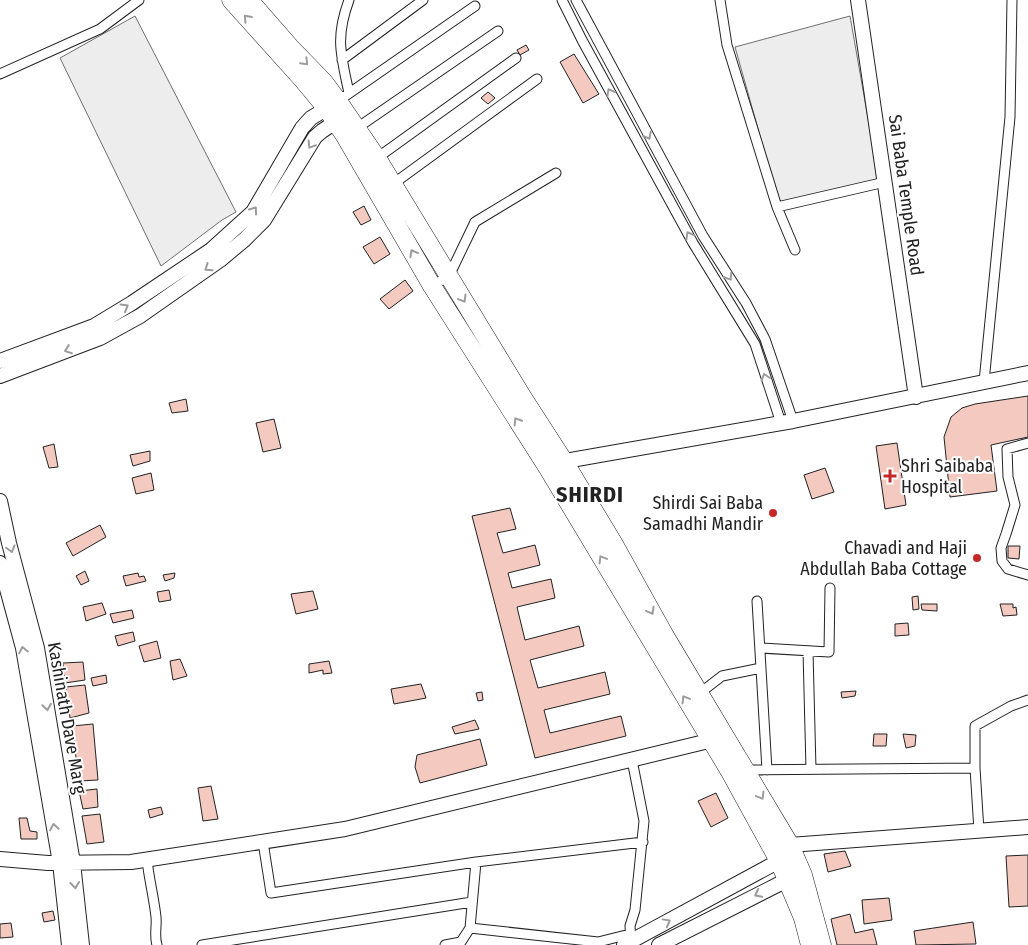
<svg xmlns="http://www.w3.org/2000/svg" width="1028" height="945" font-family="'Fira Sans Condensed',sans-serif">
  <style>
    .parking { fill: #ededed; stroke: #6f6f6f }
    .building { fill: #f3c9c0; stroke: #222 }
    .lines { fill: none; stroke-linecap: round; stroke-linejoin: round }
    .street-casing { stroke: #222; stroke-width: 11 }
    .secondary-casing { stroke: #222; stroke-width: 16 }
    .highway-casing { stroke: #222; stroke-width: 19 }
    .street { stroke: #fff; stroke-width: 9 }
    .secondary { stroke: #fff; stroke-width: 14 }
    .highway { stroke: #fff; stroke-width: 18 }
    .oneway { stroke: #9c9c9c }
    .poi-dot { fill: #c62828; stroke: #fff; stroke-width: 2 }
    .labels { text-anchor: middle; stroke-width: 4; stroke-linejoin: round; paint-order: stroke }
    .street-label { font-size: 18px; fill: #222; stroke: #fff }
    .poi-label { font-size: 18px; fill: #222; stroke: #fff; text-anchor: end }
    .district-label { font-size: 22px; font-weight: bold; letter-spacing: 1px; fill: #222; stroke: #fff }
  </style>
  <rect width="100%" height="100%" fill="#fff"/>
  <path class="parking" d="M135,16L236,212L222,220L161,266L60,58Z
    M850,16L879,181L779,203L735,47Z"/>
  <path class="building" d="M526,45L529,50L520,55L517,50Z
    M574,54L599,94L583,103L560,62Z
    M488,92L495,98L488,104L481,98Z
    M364,206L371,220L361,225L353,212Z
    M380,237L390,254L374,264L363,247Z
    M405,280L413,291L389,309L380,299Z
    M1028,396V437L991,445L997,491L950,497L944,437L951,417L962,408L975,404Z
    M186,399L188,411L172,413L169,403Z
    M274,419L281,448L263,452L256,423Z
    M897,443L906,505L885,509L876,446Z
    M54,444L58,467L49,468L43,447Z
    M150,451V461L133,466L130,455Z
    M825,468L834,492L812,499L804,475Z
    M151,473L154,490L136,494L132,478Z
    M510,508L516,529L497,533L503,553L535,545L540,565L508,573L512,588L551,579L555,598L517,607L525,640L579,626L584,646L530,660L538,688L605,672L610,694L544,710L550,733L621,716L626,736L535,758L472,516Z
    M100,525L106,537L73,556L66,543Z
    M1008,546H1020L1019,559L1008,558Z
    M85,571L89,581L81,585L76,576Z
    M138,573L139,577L144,576L146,581L126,586L123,576Z
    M175,573L174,578L165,581L163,575Z
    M169,590L171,600L159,602L157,592Z
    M313,591L318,609L296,614L291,594Z
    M918,596L919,609L913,610L912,597Z
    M102,603L106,614L86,621L83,607Z
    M921,604H937V611L922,610Z
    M1000,604H1013V608L1016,607L1017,615L1003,616Z
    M132,610L134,618L113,623L110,614Z
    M908,623L909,635L895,636V624Z
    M133,632L135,641L118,646L115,636Z
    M157,641L161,658L144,662L139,646Z
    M180,659L187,676L173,680L170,661Z
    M329,661L332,673L323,674V670L309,673V664Z
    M83,662L85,680L65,683L63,663Z
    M106,675L107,683L93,686L91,678Z
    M421,684L426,698L394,704L391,689Z
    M85,685L89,713L70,718L66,687Z
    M856,691L855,696L842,698L841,692Z
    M482,692L483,700L478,701L476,693Z
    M475,720L479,729L455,734L452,727Z
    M93,724L98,780L79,781L72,726Z
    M874,734H887L886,746H873Z
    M903,734L916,735L915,746L906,748Z
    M480,739L487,765L420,783L415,767L417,755Z
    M211,786L218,819L203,821L198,788Z
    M97,789L98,807L83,809L79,791Z
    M716,793L728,818L711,827L698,801Z
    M161,807L163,814L150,818L148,810Z
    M100,814L104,842L87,844L82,816Z
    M19,818H27L30,831L37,832V839H21Z
    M845,851L851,866L828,872L824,854Z
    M1028,855V906L1009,907L1006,856Z
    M889,898L892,920L864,924L862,900Z
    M53,911L55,920L44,922L42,913Z
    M850,914L855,933L873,929L877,945H837L831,919Z
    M973,922L976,944L916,945L914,931Z
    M11,923L13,937L0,938V924Z"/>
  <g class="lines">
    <defs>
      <path id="street" d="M349,0C335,38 341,55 349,93
        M562,0L582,40L693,243L755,344L781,423
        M576,0L703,236L746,303L765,339L793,421
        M720,0L727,45L777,207L885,182
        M342,60L423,0
        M0,74L100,29L139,0
        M338,101L475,6
        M357,128L498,31
        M377,158L516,58
        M393,184L537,79
        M777,207L795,250
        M432,286L449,276L475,222L556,173
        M984,382L1010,117L1012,0
        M1028,443L1007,449L1008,477L1015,505L1006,534L1001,548L1002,561L1008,569L1028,575
        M757,601L767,770
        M760,648L829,652L830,588
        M808,651L811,769
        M700,693L722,676L761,668
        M632,760L644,821L635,910L630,926L631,942L633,945
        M975,768V726L1011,706L1028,700
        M745,770L975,768L979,831
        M263,842L271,893L476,862
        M147,860C149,879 154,898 156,917C157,926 154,936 157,945
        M470,928L598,942L630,934
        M202,945L472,902
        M445,945L461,942
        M459,945L470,928L476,862L643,842"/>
      <path id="secondary" d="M858,0L916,397
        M0,361L94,326L132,303L211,250L253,212L302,128L311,118L334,104
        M0,376L100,338L140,316L220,260L244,240L264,220L315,137L322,131L343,117
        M556,467L571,460L793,421L1028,373
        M0,501L9,543L37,648L73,863L82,945
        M0,563L23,648L60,863L69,945
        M782,848L790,845L1028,827
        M0,859L48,863L131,862L345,829L721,738
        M624,945L779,861
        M659,945L787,880L795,877"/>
      <path id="highway" d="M231,0L303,80L327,109L345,136L432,286L549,470L729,770L779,861L803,918L810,945
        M249,0L290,47L323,81L338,101L377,158L523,398L565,463L615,546L665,636L790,845L803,875L822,945"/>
    </defs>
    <use href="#street" class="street-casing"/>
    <use href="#secondary" class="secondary-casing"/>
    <use href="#highway" class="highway-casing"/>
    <use href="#street" class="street"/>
    <use href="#secondary" class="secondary"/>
    <use href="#highway" class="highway"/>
  </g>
  <defs><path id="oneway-chevron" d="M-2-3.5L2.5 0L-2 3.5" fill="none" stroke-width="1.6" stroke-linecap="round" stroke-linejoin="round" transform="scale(1.25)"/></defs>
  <g class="oneway">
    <use href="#oneway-chevron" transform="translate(247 18) rotate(-132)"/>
    <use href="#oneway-chevron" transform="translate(305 62) rotate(46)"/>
    <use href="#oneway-chevron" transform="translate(610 92) rotate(-119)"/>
    <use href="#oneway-chevron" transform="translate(648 136) rotate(62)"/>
    <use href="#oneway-chevron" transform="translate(311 145) rotate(122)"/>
    <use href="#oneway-chevron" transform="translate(254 210) rotate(-54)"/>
    <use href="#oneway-chevron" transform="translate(689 235) rotate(-119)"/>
    <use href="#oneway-chevron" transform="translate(413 253) rotate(-119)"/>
    <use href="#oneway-chevron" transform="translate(208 268) rotate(145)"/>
    <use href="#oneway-chevron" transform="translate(729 277) rotate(57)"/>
    <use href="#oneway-chevron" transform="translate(463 299) rotate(59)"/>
    <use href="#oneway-chevron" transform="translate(125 307) rotate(-30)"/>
    <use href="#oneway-chevron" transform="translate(68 350) rotate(159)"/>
    <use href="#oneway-chevron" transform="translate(765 377) rotate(-108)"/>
    <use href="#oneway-chevron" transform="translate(517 421) rotate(-122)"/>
    <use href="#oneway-chevron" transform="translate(11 549) rotate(75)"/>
    <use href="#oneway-chevron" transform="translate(602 559) rotate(-121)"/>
    <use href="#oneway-chevron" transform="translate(651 611) rotate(61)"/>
    <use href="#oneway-chevron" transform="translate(23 650) rotate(-102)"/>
    <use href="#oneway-chevron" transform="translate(685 699) rotate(-121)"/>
    <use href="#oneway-chevron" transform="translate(47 707) rotate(81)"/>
    <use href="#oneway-chevron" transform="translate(761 796) rotate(59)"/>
    <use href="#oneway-chevron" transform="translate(54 827) rotate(-100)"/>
    <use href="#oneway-chevron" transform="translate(75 885) rotate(84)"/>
    <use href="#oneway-chevron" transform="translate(758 894) rotate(153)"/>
    <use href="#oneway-chevron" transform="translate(667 922) rotate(-29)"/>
  </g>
  <g class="poi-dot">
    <path d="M887.5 468.5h5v5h5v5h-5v5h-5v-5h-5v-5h5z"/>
    <circle cx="773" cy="513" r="5"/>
    <circle cx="977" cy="558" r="5"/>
  </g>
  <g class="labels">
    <g class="street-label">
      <text transform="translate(906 195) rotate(82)" y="6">Sai Baba Temple Road</text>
      <text transform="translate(67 718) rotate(80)" y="6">Kashinath Dave Marg</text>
    </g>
    <g class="poi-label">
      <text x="901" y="472" text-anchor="start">Shri Saibaba<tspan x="901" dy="21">Hospital</tspan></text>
      <text x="763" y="509">Shirdi Sai Baba<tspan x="763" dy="21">Samadhi Mandir</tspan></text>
      <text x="967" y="554">Chavadi and Haji<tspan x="967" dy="21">Abdullah Baba Cottage</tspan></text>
    </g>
    <g class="district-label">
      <text x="590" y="502">SHIRDI</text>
    </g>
  </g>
</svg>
